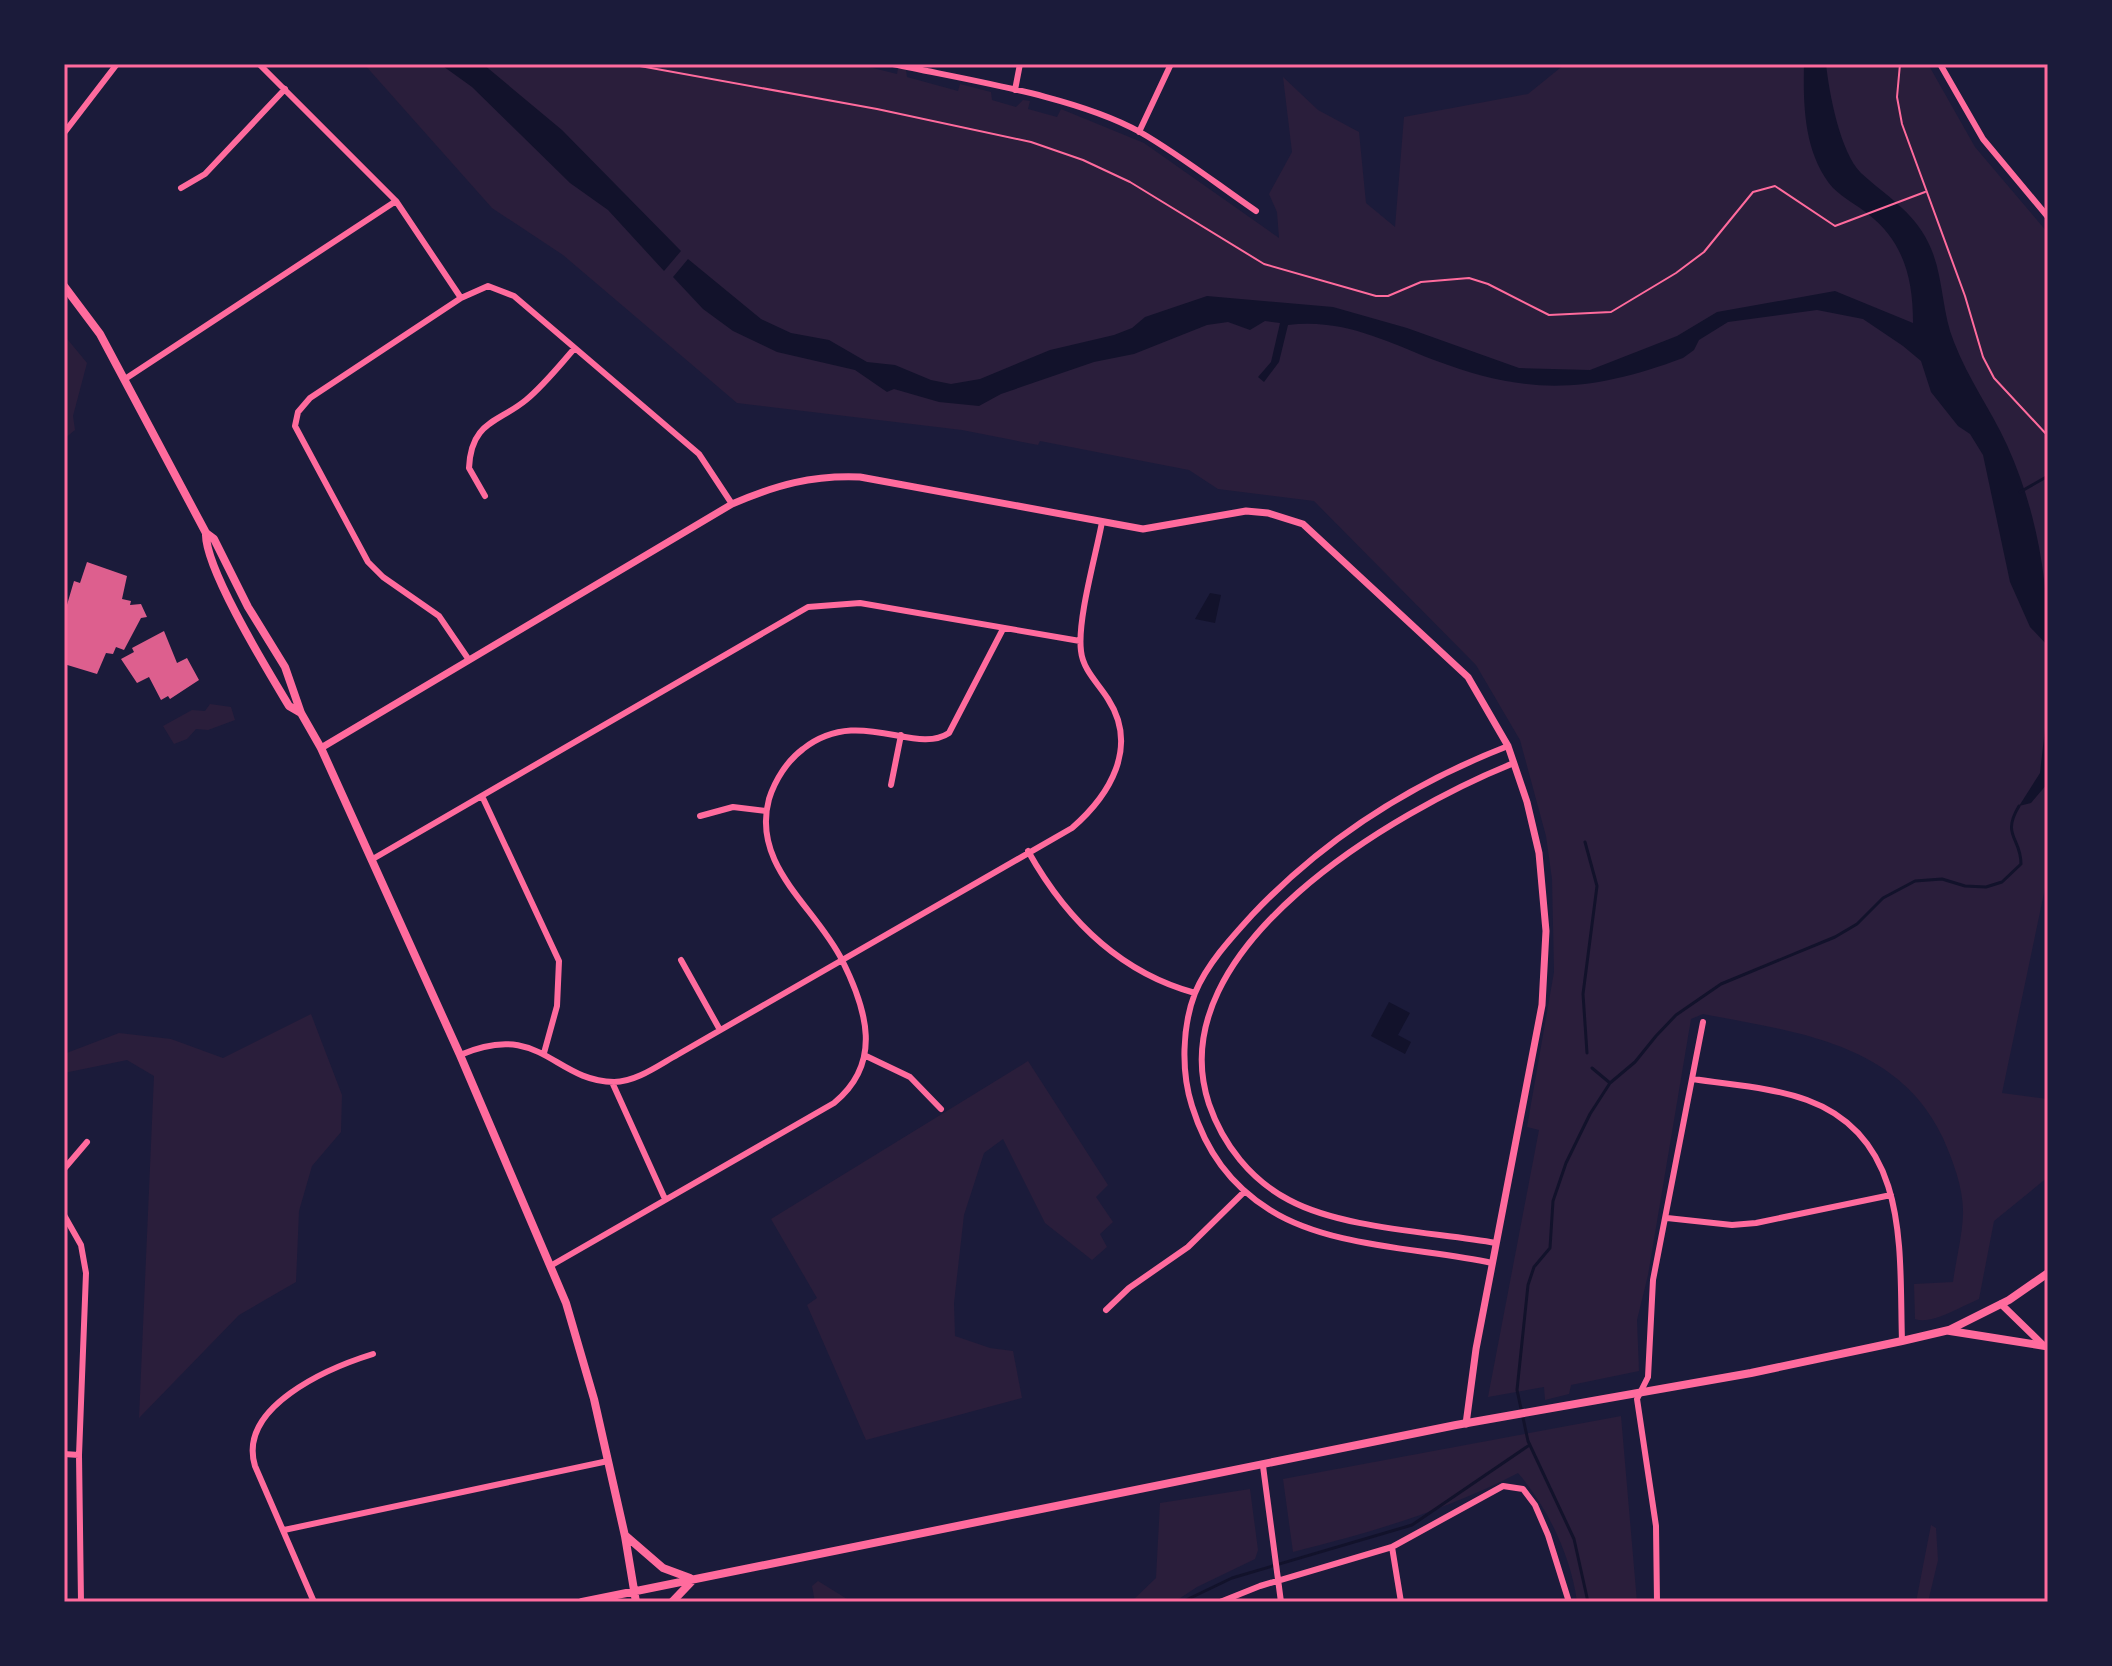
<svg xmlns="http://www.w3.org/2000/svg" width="2112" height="1666" font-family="Arial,sans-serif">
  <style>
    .green { fill: #2a1e3b }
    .water { fill: #12122b }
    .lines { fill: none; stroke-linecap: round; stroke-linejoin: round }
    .stream { stroke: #12122b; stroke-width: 3 }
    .building { fill: #dd5f8e }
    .path { stroke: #ff6b9d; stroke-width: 2 }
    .minor { stroke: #ff6b9d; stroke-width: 6 }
    .tertiary { stroke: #ff6b9d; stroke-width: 7 }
    .secondary { stroke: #ff6b9d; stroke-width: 8 }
    .neatline { fill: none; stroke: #ff6b9d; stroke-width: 3 }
  </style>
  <rect width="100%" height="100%" fill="#1b1b3a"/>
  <path class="green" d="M364,64H857L897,74L898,68L906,70L907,77L958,91L960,84L991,92L992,100L1016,107L1023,100L1030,101L1028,109L1057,117L1061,109L1144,143L1279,238L1277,212L1269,194L1292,152L1283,77L1318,110L1359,132L1366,203L1395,227L1404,117L1528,94L1565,64H1928L1975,147L2048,233V874L2002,1093L2048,1099V1177L1994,1221L1979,1299C1962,1306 1932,1325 1915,1319L1914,1284L1953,1282C1956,1260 1962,1237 1963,1215C1964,1189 1953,1161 1943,1138C1898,1042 1795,1032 1703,1014L1691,1019L1648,1275L1637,1320L1639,1371L1571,1385L1569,1394L1545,1400L1544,1387L1488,1397L1539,1130L1527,1127L1554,972L1552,879L1546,836L1520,740L1476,665L1314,501L1218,489L1189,470L1040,441L1038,445L962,430L737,403L563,255L492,208Z
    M64,335L87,363L73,416L75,430L64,439Z
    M210,704L231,707L235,720L208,730L196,729L187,739L174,744L163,726L192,710L205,711Z
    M311,1014L342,1095L341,1132L312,1166L299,1211L296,1282L239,1315L139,1418L154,1076L127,1060L64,1073V1054L119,1033L171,1039L223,1058Z
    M1028,1061L1108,1185L1096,1197L1113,1222L1100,1234L1107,1247L1092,1260L1045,1223L1003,1139L984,1153L964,1215L954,1303L955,1336L990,1348L1013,1351L1022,1398L866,1440L807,1305L817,1298L771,1219Z
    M1621,1416L1637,1602H1577C1571,1556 1548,1508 1518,1473C1442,1512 1375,1531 1293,1552L1283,1479Z
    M1250,1489L1258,1550L1255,1559L1197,1587L1174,1602H1131L1156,1578L1160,1503Z
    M1931,1525L1936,1528L1938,1560L1928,1602H1916Z
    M818,1581L852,1602H815L812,1586Z"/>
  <path class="water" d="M440,64H483L562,130L681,251L664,271L608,210L570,183L472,87Z
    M1804,64H1826C1829,92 1840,152 1861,173C1885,195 1913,211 1928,242C1944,273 1941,311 1954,342C1968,379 1991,410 2007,445C2036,509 2048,577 2048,646L2030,627L2010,582L1983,455L1970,434L1958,426L1931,392L1921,361L1903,346L1863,319L1817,310L1728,322L1699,340L1694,350L1683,358C1589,393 1529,396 1434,360C1386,341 1342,318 1288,325L1279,362L1264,382L1258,377L1271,362L1280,323L1265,321L1250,330L1228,322L1207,325L1134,354L1094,362L1001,394L979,406L939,402L894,389L887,392L855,370L777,352L733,331L703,309L673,277L688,259L761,319L791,333L829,340L867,362L895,365L931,380L951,384L980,379L1050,350L1114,335L1132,328L1145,317L1207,296L1333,307L1407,328L1519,368L1590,370L1677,336L1717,312L1835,291L1913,323C1913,279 1904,242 1868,214C1857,205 1843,198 1833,188C1804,154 1803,106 1804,64Z
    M1210,593L1221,595L1215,623L1195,619Z
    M2048,702V783L2031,803L2019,806L2040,773Z
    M1389,1002L1410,1013L1398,1035L1411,1042L1405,1054L1371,1036Z"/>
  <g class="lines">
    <path class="stream" d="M2020,492L2048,476
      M1585,842L1597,886L1583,994L1587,1053
      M1592,1068L1610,1083
      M1182,1602L1232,1578L1412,1525L1528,1446
      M1588,1602L1574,1539L1528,1441L1517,1390L1528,1285L1534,1267L1550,1248L1553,1201L1566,1163L1590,1114L1610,1083L1635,1062L1656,1036L1676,1015L1721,984L1835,937L1857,924L1883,898L1915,881L1942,879L1965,886L1986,887L2002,882L2021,864C2021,837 2001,836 2019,806"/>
  </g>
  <path class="building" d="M87,562L127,576L122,599L131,601L130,605L141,604L147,617L141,618L124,650L116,647L113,654L106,653L97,674L64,664V615L74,581L80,583Z
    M164,631L177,663L187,658L199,680L170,699L168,696L161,700L149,677L137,683L121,659L134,652L132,648Z"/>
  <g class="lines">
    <path class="path" d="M629,64L877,109L1031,142L1083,160L1130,182L1264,264L1376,296H1388L1421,282L1469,278L1488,284L1549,315L1611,312L1676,273L1704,252L1753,192L1775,186L1835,226L1925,192
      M1900,64L1897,97L1902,124L1965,296L1983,357L1994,378L2048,436"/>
    <path class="minor" d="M259,64L396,201L461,298
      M893,64C967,80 1075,96 1140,132C1180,155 1218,185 1256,211
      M1940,64L1983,139L2048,217
      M1015,90L1020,64
      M1139,132L1171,64
      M64,133L117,64
      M181,188L205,174L285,89
      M125,379L396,201
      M485,496L469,468C471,421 498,423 526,400C544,385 559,366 574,349
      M469,660L439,616L383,577L368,562L295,426L298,412L310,398L461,298L488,286L514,296L699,454L732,504
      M891,785L901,735
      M482,796L559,961L557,1006L544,1053
      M700,816L733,807L766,811
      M1028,851C1066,919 1118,972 1195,993
      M371,860L808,607L860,603L1080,641
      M681,960L720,1030
      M460,1055C541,1020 553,1081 614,1082C636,1082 659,1065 677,1055L1072,828C1110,795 1139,747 1108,699C1098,683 1083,670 1081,651C1077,620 1096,555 1102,522
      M866,1056L910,1077L941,1109
      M1693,1079C1731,1085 1771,1087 1807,1100C1911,1138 1899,1252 1902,1341
      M612,1082L665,1199
      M64,1169L87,1142
      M64,1215L81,1245L86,1273L79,1455L81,1602
      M1667,1218L1732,1225L1756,1223L1891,1195
      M1496,1243C1434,1232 1343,1229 1289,1200C1251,1180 1223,1145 1209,1104C1157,948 1397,810 1514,763
      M1492,1263C1423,1248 1330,1248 1270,1210C1230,1185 1206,1151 1192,1106C1181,1072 1182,1027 1195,993C1207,964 1231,938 1252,915C1324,839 1410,784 1508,746
      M552,1265L834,1103C883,1063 867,1010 842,960C815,906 751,866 769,799C775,780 787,761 803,749C859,705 915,756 949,733L1003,629
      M1106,1310L1129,1288L1188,1247L1244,1192
      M64,1454L79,1455
      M1263,1466L1281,1602
      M284,1530L608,1461
      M1392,1547L1401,1602
      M314,1602L255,1466C237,1407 328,1368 373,1354
      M1220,1602L1260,1586L1392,1547L1503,1486L1523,1489L1535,1505L1548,1535L1569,1602
      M1657,1602L1656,1526L1637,1399L1648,1377L1653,1280L1703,1022"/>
    <path class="tertiary" d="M321,748L732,504C776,485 812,475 860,477L1143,529L1246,511L1268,513L1303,524L1468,677L1508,746L1527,802L1539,853L1546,931L1542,1005L1476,1349L1466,1424
      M2001,1304L2043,1345"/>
    <path class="secondary" d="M64,286L100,334L206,533L214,539L248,607L285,667L301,713L321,748L460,1055L566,1303L594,1399L625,1536L636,1602
      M206,533C204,567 268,671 289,706L301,713
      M1950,1331L2045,1346
      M626,1536L663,1568L690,1578
      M582,1602L1456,1425L1751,1373L1902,1341L1949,1330L2009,1300L2048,1273
      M672,1602L693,1580"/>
  </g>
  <rect width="2112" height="1666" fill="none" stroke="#1b1b3a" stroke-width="132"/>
  <rect x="66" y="66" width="1980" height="1534" class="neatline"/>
</svg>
